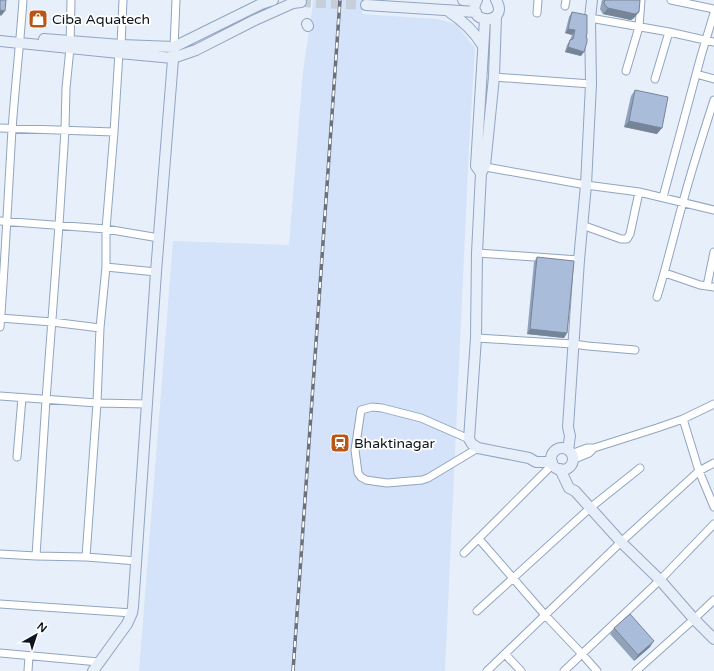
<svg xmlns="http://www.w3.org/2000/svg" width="714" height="671" font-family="'Varela Round',sans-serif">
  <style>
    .built { fill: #d4e3f9 }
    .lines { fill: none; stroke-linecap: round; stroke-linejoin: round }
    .secondary-tunnel { stroke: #c6ceda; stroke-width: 10; stroke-dasharray: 10 5; stroke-linecap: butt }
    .street-casing { stroke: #91a5c0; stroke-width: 9 }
    .secondary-casing { stroke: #91a5c0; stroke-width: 12 }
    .street { stroke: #fff; stroke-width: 7 }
    .secondary { stroke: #e6eefa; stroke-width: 10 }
    .rail-casing { stroke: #6a717c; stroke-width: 3.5 }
    .rail { stroke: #fff; stroke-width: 2; stroke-dasharray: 6; stroke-linecap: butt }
    .wall { fill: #91a2bb }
    .shaded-wall { fill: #768498 }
    .building { fill: #a9bcd9; stroke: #768498 }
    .labels { text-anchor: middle; stroke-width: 3.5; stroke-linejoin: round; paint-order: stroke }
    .poi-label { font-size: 14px; fill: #0e151f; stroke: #fff; text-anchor: start }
  </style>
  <rect width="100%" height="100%" fill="#e7effb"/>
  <path class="built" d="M313,0H363L362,14L437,19L456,24L475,48L469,147L445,671H139L173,241L289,245L303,71L312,11Z"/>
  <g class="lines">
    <path class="secondary-tunnel" d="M301,2L366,5"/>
    <defs>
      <path id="street" d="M671,0L714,9
        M565,6L566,0
        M537,13L538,0
        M590,18L669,32L714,42
        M121,45L123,0
        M174,47L176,0
        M626,71L639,27L641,0
        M696,74L714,79
        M494,77L591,84
        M655,79L669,32
        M0,128L114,132
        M480,166L586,185L639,192L714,210
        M663,197L701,56L714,13
        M0,221L106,229L159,238
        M582,225L621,239H627L630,234L639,192
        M477,253L579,260
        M106,267L156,272
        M665,273L700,285L714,287
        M707,286L714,252
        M657,297C667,265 674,234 683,202C692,168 703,134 714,100
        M0,318L52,322L100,328
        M0,327C5,262 8,196 12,130C15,87 20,44 23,0
        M476,338L573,344L588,346L635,350
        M0,396L97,403L147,404
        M683,419L699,471L714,507
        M469,439L421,418L382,408L372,407L361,410L355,450L358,473L361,477L366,480L387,483L422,480L428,478L478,448
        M594,448L657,428L683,419L714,404
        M571,454L587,448H594L589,453L572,460
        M17,457L22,398
        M479,539L545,615L582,654L597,671
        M464,553L553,464
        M0,554L36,556L86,557L137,561
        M36,556L46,400L59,225L65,130L66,88L70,48L71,0
        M86,557L97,403L100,328L106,267V229L114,132L119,53
        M0,604L132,613
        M477,611L590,508L640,468
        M0,653L99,662
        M505,654L521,671
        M28,671L29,656
        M487,671L621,542L699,471L714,463
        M564,671L660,580L714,524
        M636,671L694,619L714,600"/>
      <path id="secondary" d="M463,0L476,1
        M477,0C463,25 511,26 496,0
        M366,5L476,12
        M448,11C462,20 474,31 483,46
        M496,16L494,77L485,166L481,173L477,253L476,338L469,439L472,444L478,448L529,458L536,462H552
        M307,24L308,26
        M44,39L121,45L174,47L261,4L273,0
        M0,41L119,53L173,58L196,50L255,20L293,3L301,2
        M481,173L476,166L485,19
        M551 459a11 11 0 1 1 22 0a11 11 0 1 1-22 0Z
        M568,450L570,436L568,427L579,260L586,185L591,84L590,18L592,0
        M560,469L569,488L575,491L621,542L660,580L694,619L714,639
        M93,671L127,624L132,613L133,607L156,272L174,47"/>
    </defs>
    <use href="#street" class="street-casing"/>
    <use href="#secondary" class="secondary-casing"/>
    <use href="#street" class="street"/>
    <use href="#secondary" class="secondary"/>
    <defs>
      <path id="rail" d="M293,671L340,0"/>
    </defs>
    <use href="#rail" class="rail-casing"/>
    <use href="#rail" class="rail"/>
  </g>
  <path class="wall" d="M602,0H640L634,18L631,20L603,14L601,11L600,9Z
    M572,12L581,56L565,52L567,45L570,40L572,35L565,33L569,17Z
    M635,90L657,134L624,127L631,96Z
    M537,257L567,333L564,338L527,334L534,262Z
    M614,628L650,647L634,661L610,634Z"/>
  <path class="shaded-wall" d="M608,8L639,12L634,18L631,20L603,14Z
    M0,10L5,11L1,16L0,15Z
    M568,29L575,30L572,35L565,33Z
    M568,47L584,52L581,56L565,52Z
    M629,121L662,128L657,134L624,127Z
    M530,329L567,333L564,338L527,334Z
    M654,641L650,647L634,661L638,655Z"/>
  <path class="building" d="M0,0H6L5,11L0,10Z
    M605,0H640L639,12L635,14L608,8L605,5L604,3Z
    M572,12L587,15V33L586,38H587V42L584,52L568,47L570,40L573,39L575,30L568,29Z
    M635,90L668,97L662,128L629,121Z
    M537,257L574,261L567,333L530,329Z
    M630,614L654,641L638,655L614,628Z"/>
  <defs>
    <symbol id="shop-square" viewBox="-11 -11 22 22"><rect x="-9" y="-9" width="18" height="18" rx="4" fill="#b75617" stroke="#fff"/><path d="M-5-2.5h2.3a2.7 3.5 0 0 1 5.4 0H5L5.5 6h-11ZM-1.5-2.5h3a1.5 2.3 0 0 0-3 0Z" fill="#fff"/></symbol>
    <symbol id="station-square" viewBox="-11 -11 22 22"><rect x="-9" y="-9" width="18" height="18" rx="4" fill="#b75617" stroke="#fff"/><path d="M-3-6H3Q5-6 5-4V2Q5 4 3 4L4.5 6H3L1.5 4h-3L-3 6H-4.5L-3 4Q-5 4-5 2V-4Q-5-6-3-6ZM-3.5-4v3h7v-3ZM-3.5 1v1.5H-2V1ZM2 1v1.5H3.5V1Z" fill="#fff"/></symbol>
  </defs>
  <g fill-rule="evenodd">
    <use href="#shop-square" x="27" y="8" width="22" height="22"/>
    <use href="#station-square" x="329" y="432" width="22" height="22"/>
  </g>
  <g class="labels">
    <g class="poi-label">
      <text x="52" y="24">Ciba Aquatech</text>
      <text x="354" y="448">Bhaktinagar</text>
    </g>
  </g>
  <g transform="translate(36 635) rotate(39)" stroke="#ffffff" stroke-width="3" paint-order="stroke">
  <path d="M0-3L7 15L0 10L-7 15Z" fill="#0e151f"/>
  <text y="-6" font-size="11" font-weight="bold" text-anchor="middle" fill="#0e151f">N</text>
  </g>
</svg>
